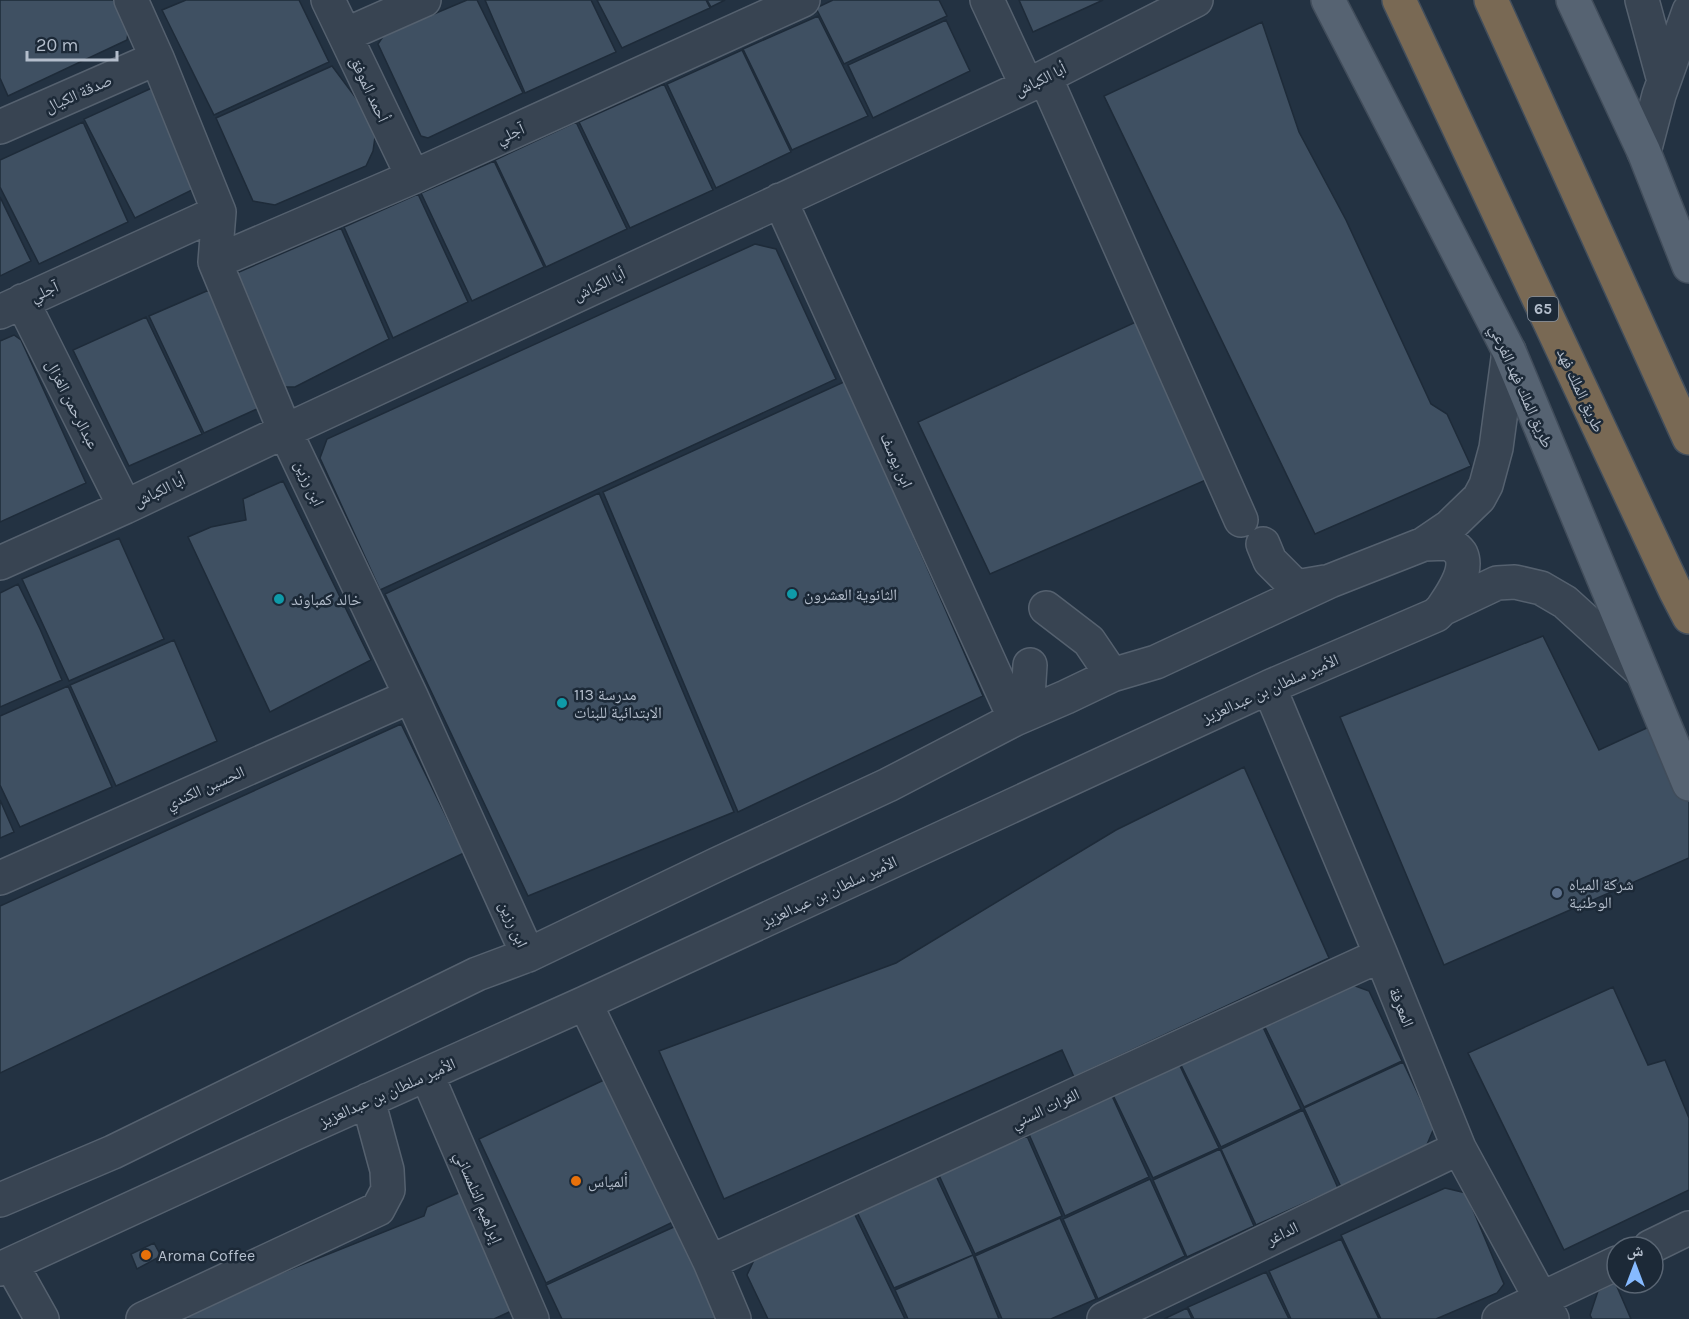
<svg xmlns="http://www.w3.org/2000/svg" width="1689" height="1319" font-family="Karla,'Noto Naskh Arabic',sans-serif">
  <style>
    .building { fill: #3f5062; stroke: #1e2b39; stroke-width: 1.5 }
    .lines { fill: none; stroke-linecap: round; stroke-linejoin: round }
    .minor-casing { stroke: #55616f; stroke-width: 36 }
    .major-casing { stroke: #414d5b; stroke-width: 36 }
    .highway-casing { stroke: #424e5c; stroke-width: 36 }
    .minor { stroke: #384452; stroke-width: 33 }
    .major { stroke: #566372; stroke-width: 33 }
    .highway { stroke: #796954; stroke-width: 33 }
    .culture-dot { fill: #0f9aa8; stroke: #1c2937; stroke-width: 2 }
    .service-dot { fill: #5c6f8a; stroke: #1c2937; stroke-width: 2 }
    .food-dot { fill: #e8710a; stroke: #1c2937; stroke-width: 2 }
    .labels { text-anchor: middle; stroke-width: 5; stroke-linejoin: round; paint-order: stroke }
    .shield { fill: #1c2937; stroke: #86919f; stroke-width: 1.5 }
    .shield-label { font-size: 15px; font-weight: bold; fill: #b4becc }
    .street-label { font-size: 16px; fill: #b4becc; stroke: #1c2937 }
    .poi-label { font-size: 16px; fill: #b4becc; stroke: #1c2937; text-anchor: start }
  </style>
  <rect width="100%" height="100%" fill="#233242"/>
  <path class="building" d="M0,0H114L128,32L127,40L8,96L0,78Z
    M186,0H299L329,62L214,115L162,10Z
    M467,0H477L523,93L428,138L421,136L378,44L384,35Z
    M485,0H591L616,52L525,93Z
    M597,0H706L710,8L622,48Z
    M707,0H725L711,7Z
    M833,0H939L947,16L844,64L816,8Z
    M1019,0H1103L1033,32Z
    M818,16L868,116L792,150L743,49Z
    M946,20L970,71L873,118L848,65Z
    M1262,22L1299,132L1346,220L1431,404L1447,414L1471,466L1315,534L1104,96Z
    M742,50L791,152L716,188L667,84Z
    M332,66L362,106L375,137L373,151L366,166L275,205L253,201L216,118Z
    M664,84L713,190L630,228L579,122Z
    M154,87L196,188L135,218L84,119Z
    M83,122L128,222L39,264L0,187V160Z
    M576,122L627,229L546,267L495,160Z
    M494,161L544,267L472,301L421,193Z
    M418,194L468,302L393,338L344,227Z
    M0,197L31,261L0,276Z
    M341,228L389,339L295,387H278L232,275Z
    M755,244L776,249L836,379L380,590L320,458L327,439Z
    M209,290L268,404L204,433L149,316Z
    M146,317L202,434L129,466L73,350Z
    M1138,321L1215,476L990,574L918,422Z
    M14,335L21,340L86,483L0,522V341Z
    M846,381L983,696L738,812L603,492Z
    M283,481L371,660L270,712L188,537L211,527L246,520L243,499Z
    M599,493L734,812L528,896L385,594Z
    M119,538L164,639L69,681L22,579Z
    M18,584L40,629L62,680L0,707V593Z
    M1543,636L1599,750L1651,726L1689,789V858L1444,965L1340,717Z
    M174,640L217,741L116,786L70,685Z
    M68,686L112,787L20,827L0,785V716Z
    M401,724L464,853L0,1073V906Z
    M1244,767L1329,958L1074,1077L1062,1050L724,1199L659,1051L896,963L1116,830Z
    M0,800L14,832L0,838Z
    M1350,984L1369,991L1402,1061L1304,1107L1263,1023Z
    M1613,987L1648,1065L1665,1060L1689,1118V1190L1564,1250L1468,1053Z
    M1262,1025L1301,1109L1221,1147L1180,1063Z
    M1403,1062L1434,1128L1426,1147L1341,1187L1304,1108Z
    M1179,1064L1219,1148L1153,1178L1112,1093Z
    M606,1079L673,1222L546,1283L479,1139Z
    M1112,1096L1149,1177L1065,1216L1028,1132Z
    M1303,1110L1338,1188L1256,1225L1221,1149Z
    M1027,1136L1062,1216L975,1254L938,1173Z
    M1220,1149L1254,1226L1187,1257L1153,1180Z
    M936,1176L973,1255L894,1288L857,1212Z
    M1150,1179L1185,1256L1098,1299L1063,1219Z
    M1445,1188L1466,1193L1504,1284L1497,1293L1436,1319H1381L1341,1235Z
    M468,1189L520,1307L494,1319H178L241,1289L424,1216L427,1207Z
    M854,1213L905,1319H768L747,1275L755,1258Z
    M1060,1218L1096,1299L1051,1319H1002L975,1256Z
    M676,1226L717,1319H562L546,1285Z
    M1341,1239L1379,1319H1291L1269,1271Z
    M154,1243L161,1256L137,1269L131,1254Z
    M973,1255L999,1319H908L895,1290Z
    M1266,1272L1289,1319H1194L1188,1307Z
    M1615,1282L1631,1319H1592L1590,1315L1598,1291Z
    M1187,1308L1192,1319H1164Z"/>
  <g class="lines">
    <defs>
      <path id="minor" d="M131,0L157,58L219,212L215,262L285,431L411,696L528,955
        M328,0L413,177
        M987,0L1027,86
        M1642,0L1664,81
        M345,35L424,0
        M1045,77L1241,520
        M0,127L157,58
        M1644,152L1659,95L1689,11
        M780,200L1015,719
        M215,262L413,177L803,0
        M22,301L125,507
        M0,312L219,212
        M1263,544L1270,561L1296,587L1325,582
        M1424,544L1450,543C1453,546 1459,550 1461,554C1469,572 1451,595 1442,609
        M0,563L125,507L285,431L1027,86L1196,0
        M1046,608L1089,641L1112,675
        M1269,687L1381,955L1459,1148L1552,1319
        M1027,713L1030,665
        M0,878L411,696
        M585,1003L710,1262L734,1319
        M427,1075L532,1319
        M0,1200L113,1152L477,974L528,955L718,864L888,785L1015,719L1066,697L1112,675L1156,662L1330,581L1424,544L1449,527L1479,498L1486,485L1496,448L1509,351
        M1650,1247L1689,1228
        M710,1262L1381,955
        M11,1264L42,1319
        M0,1269L293,1134L585,1003L1269,687L1436,615L1442,609L1497,583L1515,582L1541,588L1565,602L1641,671
        M143,1319L378,1209L388,1190L387,1170L368,1100
        M1104,1319L1459,1148
        M1499,1319L1617,1263"/>
      <path id="major" d="M1328,0L1509,351L1689,784
        M1573,0L1644,152L1689,266"/>
      <path id="highway" d="M1399,0L1676,592L1689,617
        M1491,0L1689,438"/>
    </defs>
    <use href="#minor" class="minor-casing"/>
    <use href="#major" class="major-casing"/>
    <use href="#highway" class="highway-casing"/>
    <use href="#minor" class="minor"/>
    <use href="#major" class="major"/>
    <use href="#highway" class="highway"/>
  </g>
  <g class="culture-dot">
    <circle cx="792" cy="594" r="6"/>
    <circle cx="279" cy="599" r="6"/>
    <circle cx="562" cy="703" r="6"/>
  </g>
  <circle class="service-dot" cx="1557" cy="893" r="6"/>
  <g class="food-dot">
    <circle cx="576" cy="1181" r="6"/>
    <circle cx="146" cy="1255" r="6"/>
  </g>
  <g class="labels">
    <rect class="shield" x="1528" y="297" width="30" height="24" rx="4.5"/>
    <g class="shield-label">
      <text x="1543" y="314">65</text>
    </g>
    <g class="street-label">
      <text transform="translate(1040 79) rotate(-26)" y="6">أبا الكباش</text>
      <text transform="translate(370 89) rotate(65)" y="6">أحمد الموفق</text>
      <text transform="translate(78 93) rotate(-24)" y="6">صدقة الكيال</text>
      <text transform="translate(510 133) rotate(-24)" y="6">آجلي</text>
      <text transform="translate(599 284) rotate(-25)" y="6">أبا الكباش</text>
      <text transform="translate(44 291) rotate(-24)" y="6">آجلي</text>
      <text transform="translate(1522 386) rotate(66)" y="6">طريق الملك فهد الفرعي</text>
      <text transform="translate(1581 390) rotate(65)" y="6">طريق الملك فهد</text>
      <text transform="translate(73 404) rotate(63)" y="6">عبدالرحمن الغزال</text>
      <text transform="translate(897 460) rotate(66)" y="6">ابن يوسف</text>
      <text transform="translate(310 483) rotate(65)" y="6">ابن رزين</text>
      <text transform="translate(159 490) rotate(-26)" y="6">أبا الكباش</text>
      <text transform="translate(1270 688) rotate(-24)" y="6">الأمير سلطان بن عبدالعزيز</text>
      <text transform="translate(205 787) rotate(-24)" y="6">الحسين الكندي</text>
      <text transform="translate(829 891) rotate(-25)" y="6">الأمير سلطان بن عبدالعزيز</text>
      <text transform="translate(514 924) rotate(66)" y="6">ابن رزين</text>
      <text transform="translate(1402 1007) rotate(68)" y="6">المعرفة</text>
      <text transform="translate(387 1092) rotate(-24)" y="6">الأمير سلطان بن عبدالعزيز</text>
      <text transform="translate(1045 1108) rotate(-25)" y="6">الفرات السني</text>
      <text transform="translate(479 1197) rotate(67)" y="6">إبراهيم التلمساني</text>
      <text transform="translate(1282 1233) rotate(-26)" y="6">الداغر</text>
    </g>
    <g class="poi-label">
      <text x="804" y="600">الثانوية العشرون</text>
      <text x="291" y="605">خالد كمباوند</text>
      <text x="574" y="700">مدرسة 113<tspan x="574" dy="18">الابتدائية للبنات</tspan></text>
      <text x="1569" y="890">شركة المياه<tspan x="1569" dy="18">الوطنية</tspan></text>
      <text x="588" y="1187">ألمياس</text>
      <text x="158" y="1261">Aroma Coffee</text>
    </g>
  </g>
  <g transform="translate(1635 1265)"><circle r="28" fill="#1c2937" stroke="#596573" stroke-width="1.5"/>
  <path d="M0-4.5L10 22L0 15L-10 22Z" fill="#86baff"/>
  <text y="-9" font-size="16" font-weight="bold" text-anchor="middle" fill="#b4becc">ش</text>
  </g>
  <path d="M27 51v9h90v-9" fill="none" stroke="#b4becc" stroke-width="3"/>
  <text x="36" y="51" font-size="18" fill="#b4becc" stroke="#1c2937" stroke-width="4.5" paint-order="stroke">20 m</text>
</svg>
